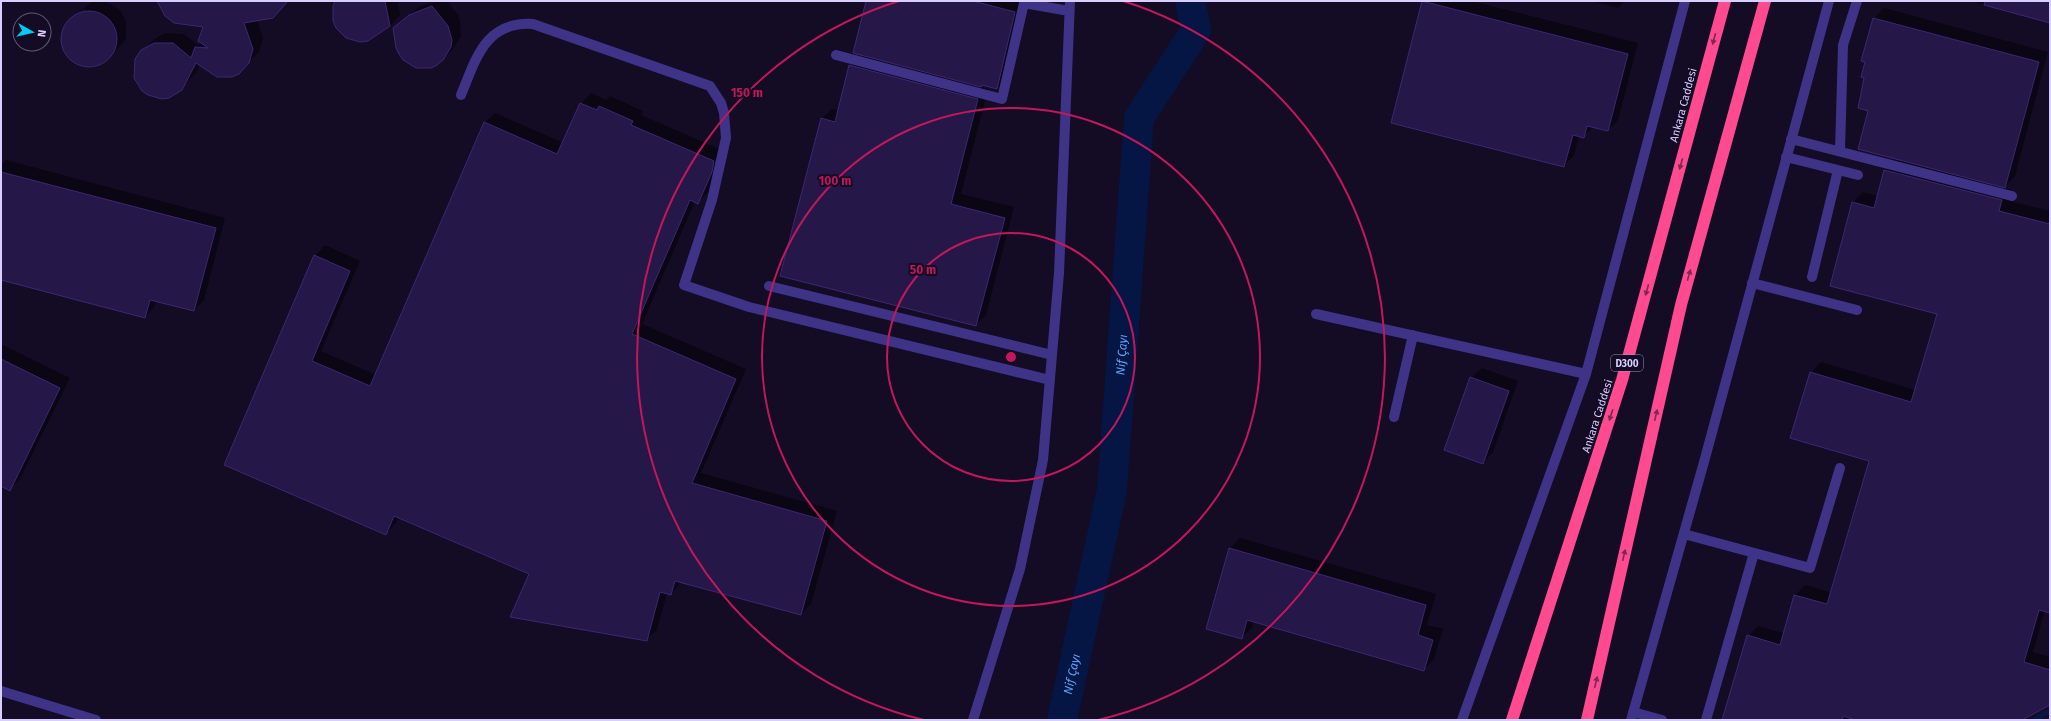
<svg xmlns="http://www.w3.org/2000/svg" width="2051" height="721" font-family="'Fira Sans',sans-serif">
  <style>
    .shadow { fill: #0007; fill-rule: evenodd }
    .lines { fill: none; stroke-linecap: round; stroke-linejoin: round }
    .stream { stroke: #051644; stroke-width: 5 }
    .river { stroke: #051644; stroke-width: 30 }
    .building { fill: #251747; stroke: #3d2775 }
    .minor { stroke: #3e3387; stroke-width: 10 }
    .highway { stroke: #ff4a90; stroke-width: 12 }
    .oneway { fill: #7d2855 }
    .ring { fill: none; stroke: #c2185b; stroke-width: 2 }
    .labels { text-anchor: middle; stroke-width: 4; stroke-linejoin: round; paint-order: stroke }
    .shield { fill: #130c24; stroke: #9e94bd; stroke-width: 1 }
    .shield-label { font-size: 10px; font-weight: bold; fill: #d9cfff }
    .street-label { font-size: 11px; fill: #d9cfff; stroke: #130c24 }
    .water-label { font-size: 12px; font-style: italic; fill: #5da5ff; stroke: #130c24 }
    .centre { fill: #c2185b; stroke: #130c24; stroke-width: 2 }
    .ring-label { font-size: 12px; text-anchor: middle; font-weight: bold; fill: #c2185b; stroke: #130c24; stroke-width: 4; stroke-linejoin: round; paint-order: stroke }
  </style>
  <rect width="100%" height="100%" fill="#130c24"/>
  <path class="shadow" d="M159,1H288L257,20L263,38L259,52L238,73L200,64L196,73L175,94L142,51L153,40L165,33L184,34L198,45L201,42L204,26Z
    M336,1H398L400,15L390,26L367,40H353L347,38L333,14Z
    M437,1H458L448,3L458,15L460,22L461,36L453,49L443,59L394,28L420,6Z
    M867,1H1022L1007,77L997,88L983,84L980,87L988,89L961,194L1014,207L986,315L976,325L821,119L832,109L839,110L850,66L862,54Z
    M1424,1H1471L1638,43L1618,120L1608,130L1594,126L1583,137L1579,136L1574,155L1564,166Z
    M1591,1H1625L1618,8Z
    M1971,1H2050V22Z
    M92,2H106L119,9L126,21V39L108,59L96,66L89,67L75,63L65,53L62,46V32L73,16V18L86,10L85,8L75,14Z
    M1884,8L2048,52L2015,176L2004,188L2012,190L2009,201L2050,211V612L2045,610L2033,652L2050,657V704L2020,720H1859L1849,717L1848,720H1723L1748,636L1758,626L1784,633L1795,595L1806,585L1832,593L1870,460L1811,373L1821,362L1915,390L1938,313L1853,202L1863,192L1878,196L1885,170L1896,158L1869,110L1861,92L1865,77L1866,61L1874,18ZM1753,636L1785,646L1784,647L1753,638Z
    M591,93L606,100L610,96L643,111L641,115L724,151L722,161L708,192L698,202L695,201L642,324L746,369L701,473L837,511L811,604L801,614L682,581L671,594L667,593L657,630L646,640L530,574L399,517L396,523L386,534L225,464L315,256L325,245L360,261L321,351L376,375L484,123L495,113L564,143L581,104Z
    M6,160L225,218L204,300L194,310L157,300L155,306L145,317L1,279V165Z
    M1,344L70,378L20,479L10,489L1,485Z
    M1482,368L1518,381L1493,452L1483,463L1471,378Z
    M1240,538L1436,594L1427,625L1443,629L1434,659L1424,669L1254,621L1252,628L1241,638L1230,548Z"/>
  <g class="lines">
    <path class="stream" d="M2034,720L2050,711"/>
    <path class="river" id="s1" d="M1062,720L1112,490L1139,118L1196,30L1190,1"/>
  </g>
  <path class="building" d="M157,1H288L273,18L244,23L253,49L249,63L239,74L232,77H217L196,63L182,90L169,98L162,99L148,95L142,91L134,78L135,59L141,50L154,43H173L191,58L195,47L208,48L198,41L203,27L174,23L165,16Z
    M335,1H385L390,26L368,41L360,42L346,38L336,28L333,21V6Z
    M866,1H973L1015,12L997,89L982,85L981,87L853,53Z
    M1422,1L1628,54L1608,131L1587,126L1584,138L1573,135L1564,167L1391,123Z
    M1985,1H2050V23L1984,5Z
    M432,6L448,26L452,40L451,47L443,60L437,65L431,68H416L403,60L399,54L396,48L393,28L409,15Z
    M61 39a28 28 0 1 1 56 0a28 28 0 1 1-56 0Z
    M1873,18L2039,62L2005,188L1858,149L1868,111L1858,108L1864,78L1861,77L1865,62L1861,61Z
    M849,65L978,99L951,204L1005,218L976,326L780,276L821,118L835,122Z
    M580,103L597,110L599,106L633,121L631,125L714,161L712,172L698,204L690,200L632,334L736,379L692,483L827,521L801,615L675,581L671,595L660,592L647,641L510,617L529,574L394,516L386,535L224,465L314,255L350,271L312,361L370,386L484,122L557,154Z
    M1884,170L2002,200L1999,211L2050,224V613L2039,610L2024,662L2050,670V705L2022,720H1856L1843,716L1842,720H1722L1747,635L1780,645L1794,595L1827,604L1869,461L1790,438L1810,372L1911,402L1937,314L1830,286L1852,202L1874,208Z
    M1,172L216,228L194,311L150,300L145,318L1,280Z
    M1,359L60,388L10,491L1,486Z
    M1470,377L1509,391L1483,464L1444,450Z
    M1229,548L1426,605L1418,635L1433,640L1424,671L1247,620L1242,639L1206,629Z"/>
  <g class="lines">
    <path class="minor" d="M836,55L1002,99L1024,3L1069,11
      M461,95C476,59 485,21 533,24L710,86L721,103L724,113L726,138L712,200L684,285L749,307L1050,380
      M1791,139L2012,196
      M1840,151L1843,45L1857,1
      M1786,157L1858,175
      M1812,277L1838,170
      M1752,283L1857,310
      M769,286L1052,355
      M1316,314L1586,374
      M1394,417L1413,335
      M1684,534L1810,568L1840,468
      M1,691L96,720
      M1633,712L1662,720
      M973,720L1020,569L1043,460L1059,273L1070,1
      M1462,720L1586,374L1685,1
      M1631,720L1704,462L1829,1
      M1706,720L1754,553"/>
    <path class="highway" d="M1512,720L1622,380L1725,1
      M1587,720L1681,305L1765,1"/>
  </g>
  <defs><path id="oneway-solid" d="M-6-.8H1V-3.2L6.5 0L1 3.2V.8H-6Z"/></defs>
  <g class="oneway">
    <use href="#oneway-solid" transform="translate(1714 39) rotate(105)"/>
    <use href="#oneway-solid" transform="translate(1681 164) rotate(105)"/>
    <use href="#oneway-solid" transform="translate(1689 275) rotate(-74)"/>
    <use href="#oneway-solid" transform="translate(1647 290) rotate(105)"/>
    <use href="#oneway-solid" transform="translate(1611 415) rotate(108)"/>
    <use href="#oneway-solid" transform="translate(1656 415) rotate(-77)"/>
    <use href="#oneway-solid" transform="translate(1624 555) rotate(-77)"/>
    <use href="#oneway-solid" transform="translate(1596 682) rotate(-77)"/>
  </g>
  <g class="ring">
    <circle cx="1011" cy="357" r="124"/>
    <circle cx="1011" cy="357" r="249"/>
    <path d="M924 720A373 373 0 0 1 899 1M1123 1A373 373 0 0 1 1098 720"/>
  </g>
  <g class="labels">
    <rect class="shield" x="1611" y="355" width="32" height="16" rx="3"/>
    <g class="shield-label">
      <text x="1627" y="367">D300</text>
    </g>
    <g class="street-label">
      <text transform="translate(1683 105) rotate(-75)" y="4">Ankara Caddesi</text>
      <text transform="translate(1597 416) rotate(-72)" y="4">Ankara Caddesi</text>
    </g>
    <g class="water-label">
      <text dy="4" stroke="none"><textPath href="#s1" startOffset="371">Nif Çayı</textPath></text>
      <text dy="4" stroke="none"><textPath href="#s1" startOffset="47">Nif Çayı</textPath></text>
    </g>
  </g>
  <circle cx="1011" cy="357" r="6" class="centre"/>
  <g class="ring-label">
    <text x="747" y="97">150 m</text>
    <text x="835" y="185">100 m</text>
    <text x="923" y="274">50 m</text>
  </g>
  <rect width="2051" height="721" fill="none" stroke="#d9cfff" stroke-width="4"/>
  <g transform="translate(32 32) rotate(98)"><circle r="19" fill="#130c24" stroke="#625a7c"/>
  <path d="M0-3L7 15L0 10L-7 15Z" fill="#00cafa"/>
  <text y="-6" font-size="11" font-weight="bold" text-anchor="middle" fill="#d9cfff">N</text>
  </g>
</svg>
